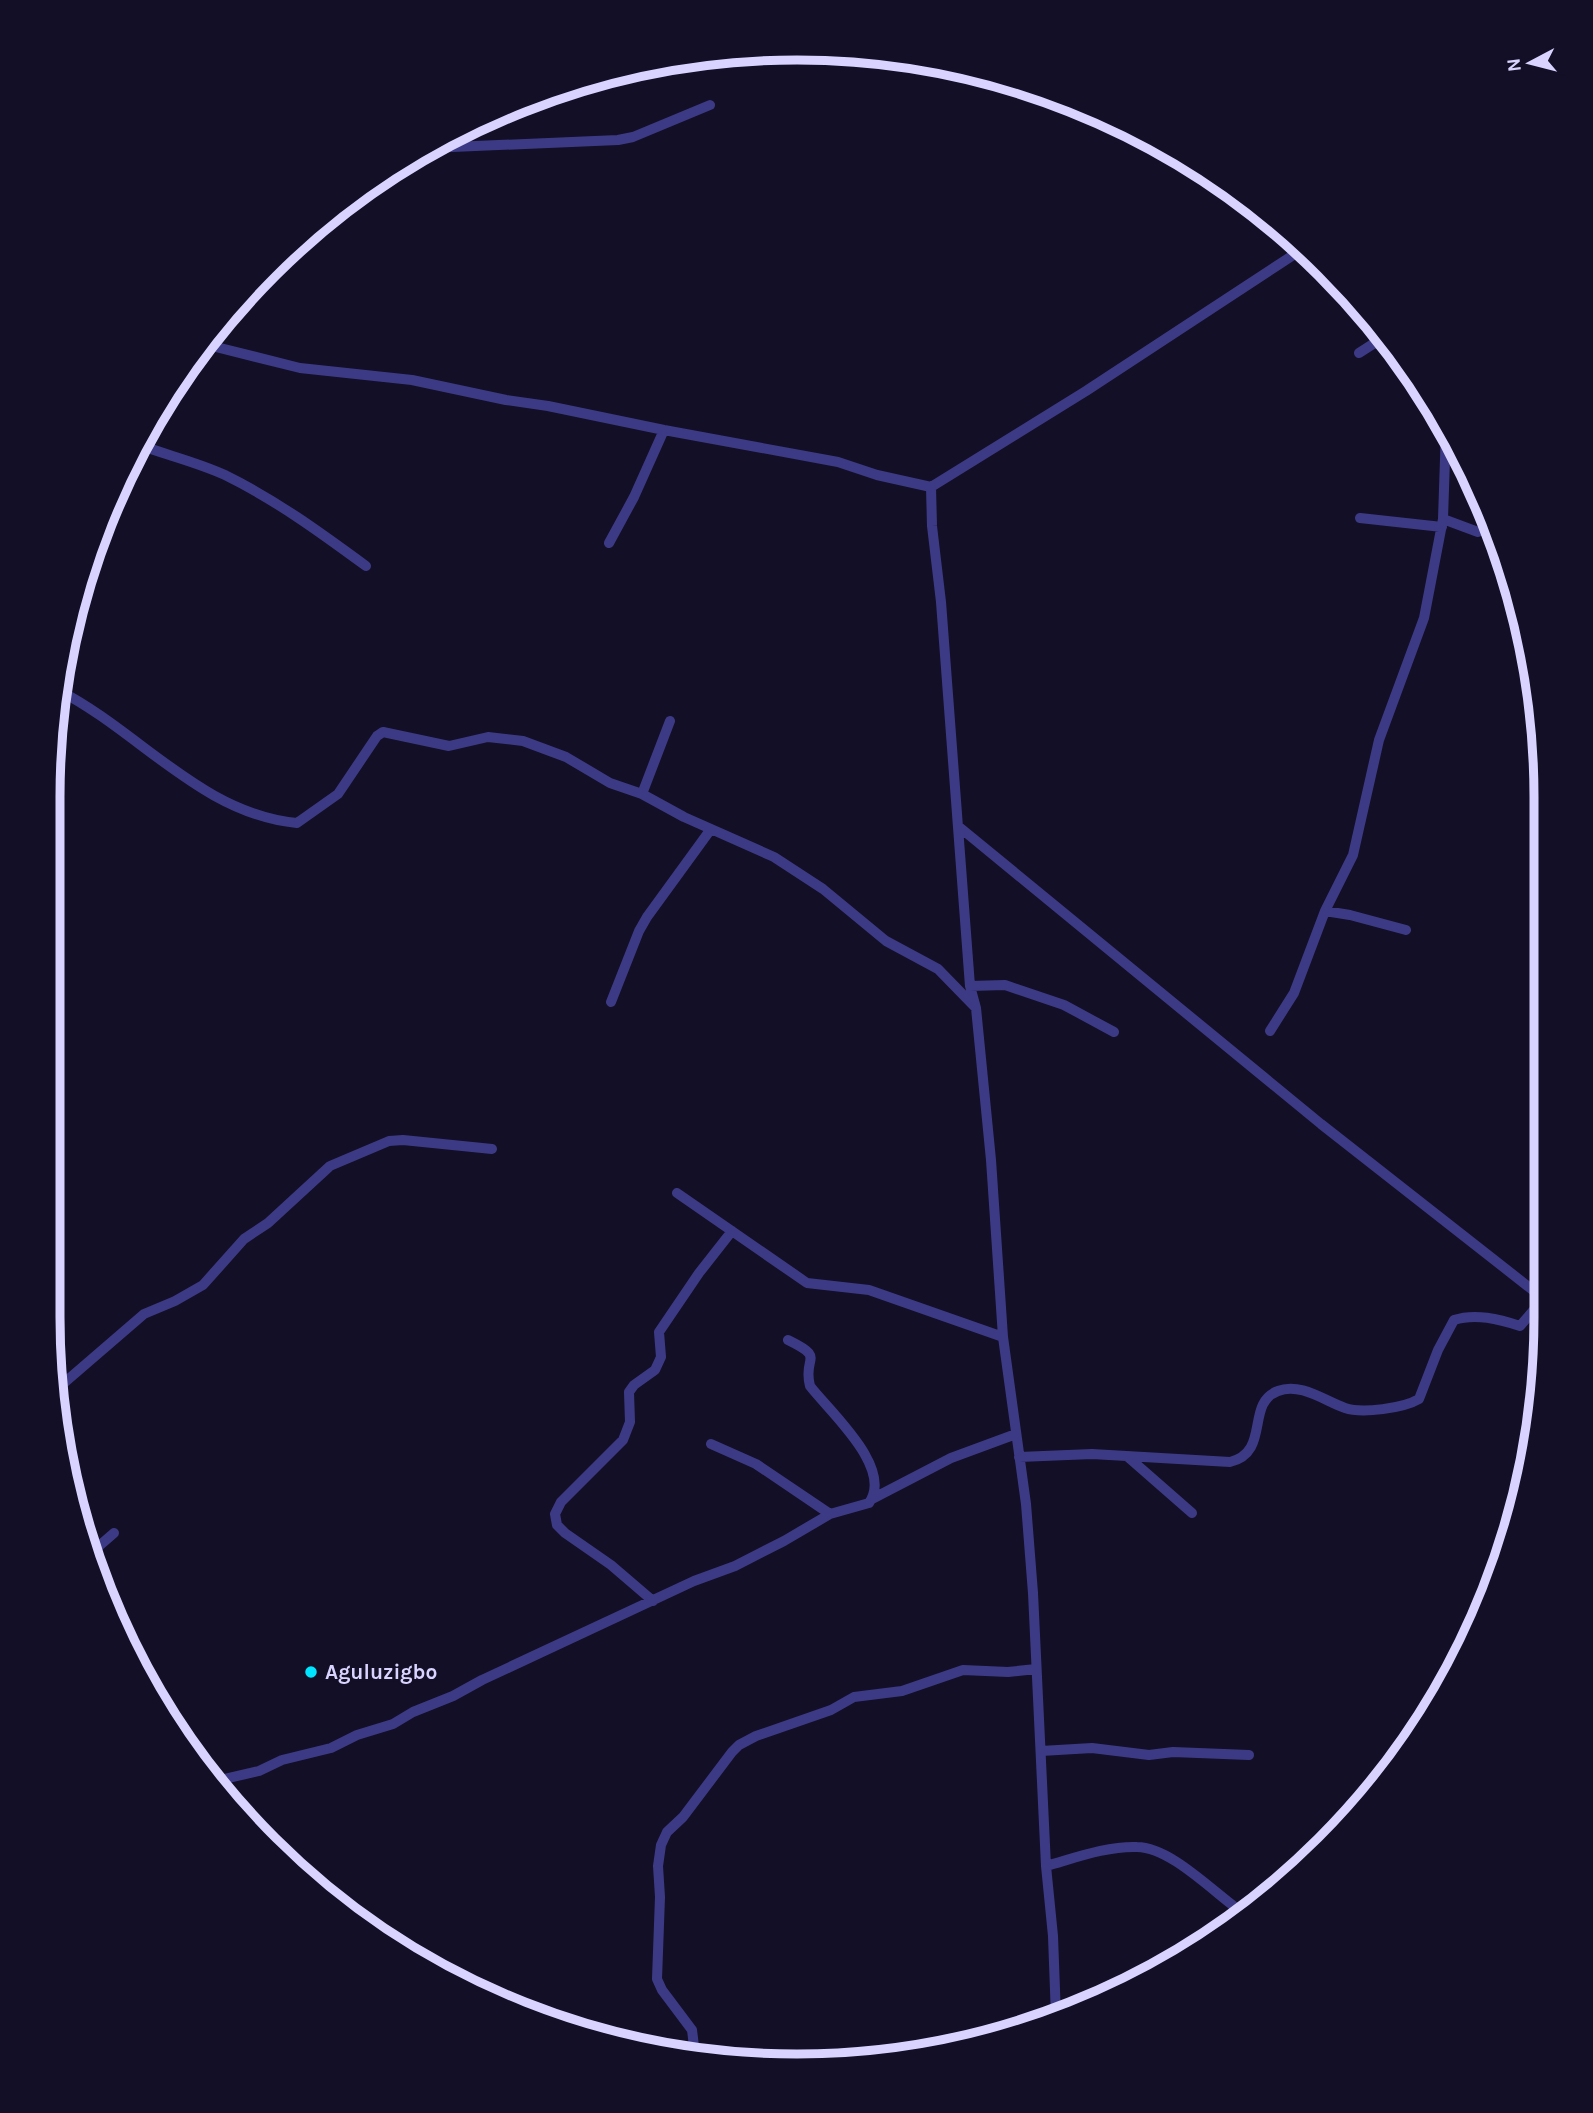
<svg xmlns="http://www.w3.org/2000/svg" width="1593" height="2113" font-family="Karla,sans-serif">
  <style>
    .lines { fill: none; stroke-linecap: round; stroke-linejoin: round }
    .minor { stroke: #3d3a85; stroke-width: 10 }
    .poi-dot { fill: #00e5ff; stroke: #130f26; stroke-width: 2.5 }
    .labels { text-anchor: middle; stroke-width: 5; stroke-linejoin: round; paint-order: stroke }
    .poi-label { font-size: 21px; font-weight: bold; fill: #d9d4ff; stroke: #130f26; text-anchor: start }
    .rim { fill: none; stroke: #d9d4ff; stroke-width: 9 }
  </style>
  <rect width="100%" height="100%" fill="#130f26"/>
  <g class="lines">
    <path class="minor" d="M429,148L618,140L633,137L710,105
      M200,343L300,368L412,380L506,400L548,406L664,430L838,462L877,475L931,487L1086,391L1304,248
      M1359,353L1373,344L1388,341
      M137,444C166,455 197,462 225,475C276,500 321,533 366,566
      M931,487L932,526L941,602L970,986L976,1008L991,1160L1003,1337L1026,1504L1033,1593L1046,1866L1053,1936L1056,2017
      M1360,518L1442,527
      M1443,519L1478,532
      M609,543L634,497L664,430
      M58,690C139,731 202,814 297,823L338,794L377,736L383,732L449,746L488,737L523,741L566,757L610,783L642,794L670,721
      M642,794L684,817L774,857L823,889L886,941L938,969L976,1008
      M958,826L1321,1124L1539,1295
      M1325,911L1350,915L1406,930
      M970,986L1005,985L1064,1005L1114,1032
      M611,1002L639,931L647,917L711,829
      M1270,1031L1294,993L1325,911L1353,855L1379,740L1424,618L1443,519L1446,429
      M677,1193L807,1283L869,1290L1003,1337
      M57,1389L144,1314L175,1301L203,1285L244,1239L268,1223L330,1166L389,1141L403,1140L492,1149
      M711,1444L756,1464L830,1514
      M1019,1457L1092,1454L1230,1462C1271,1452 1245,1403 1278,1391C1300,1382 1325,1401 1345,1408C1362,1414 1404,1408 1419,1399L1438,1350L1454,1320C1475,1313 1499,1319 1520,1326L1539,1304
      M1128,1457L1192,1513
      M872,1499L951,1458L1016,1434
      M91,1553L114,1533
      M653,1601L611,1565L565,1533L557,1525L555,1514L561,1502L623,1440L630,1422L629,1392L634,1385L655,1370L661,1357L659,1332L699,1273L732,1231
      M1041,1751L1092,1748L1149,1755L1173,1752L1249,1755
      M211,1782L259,1771L282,1760L331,1748L357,1735L393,1724L413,1712L453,1696L482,1680L694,1581L735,1566L784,1541L830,1514L869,1503C894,1468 830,1412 810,1386C802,1356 827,1359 788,1340
      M1046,1866C1075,1858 1107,1846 1137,1847C1171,1847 1215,1894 1243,1913
      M695,2054L692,2030L662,1990L657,1979L660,1897L658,1866L661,1845L667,1832L683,1817L732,1752L739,1745L756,1736L831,1710L854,1697L902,1691L963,1670L1008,1672L1036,1669"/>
  </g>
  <circle class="poi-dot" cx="311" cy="1672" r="7"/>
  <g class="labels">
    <g class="poi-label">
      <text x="325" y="1679">Aguluzigbo</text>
    </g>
  </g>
  <path d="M0 0H1593V2113H0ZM797 60H797A737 737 0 0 1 1534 797V1317A737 737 0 0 1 797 2054H797A737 737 0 0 1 60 1317V797A737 737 0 0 1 797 60Z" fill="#130f26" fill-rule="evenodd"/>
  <path class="rim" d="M797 60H797A737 737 0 0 1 1534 797V1317A737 737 0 0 1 797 2054H797A737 737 0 0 1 60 1317V797A737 737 0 0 1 797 60Z"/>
  <g transform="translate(1530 63) rotate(263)" stroke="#130f26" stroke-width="5" paint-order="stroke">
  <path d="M0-5L12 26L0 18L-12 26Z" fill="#d9d4ff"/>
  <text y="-10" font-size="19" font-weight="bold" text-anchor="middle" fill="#d9d4ff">N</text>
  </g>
</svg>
